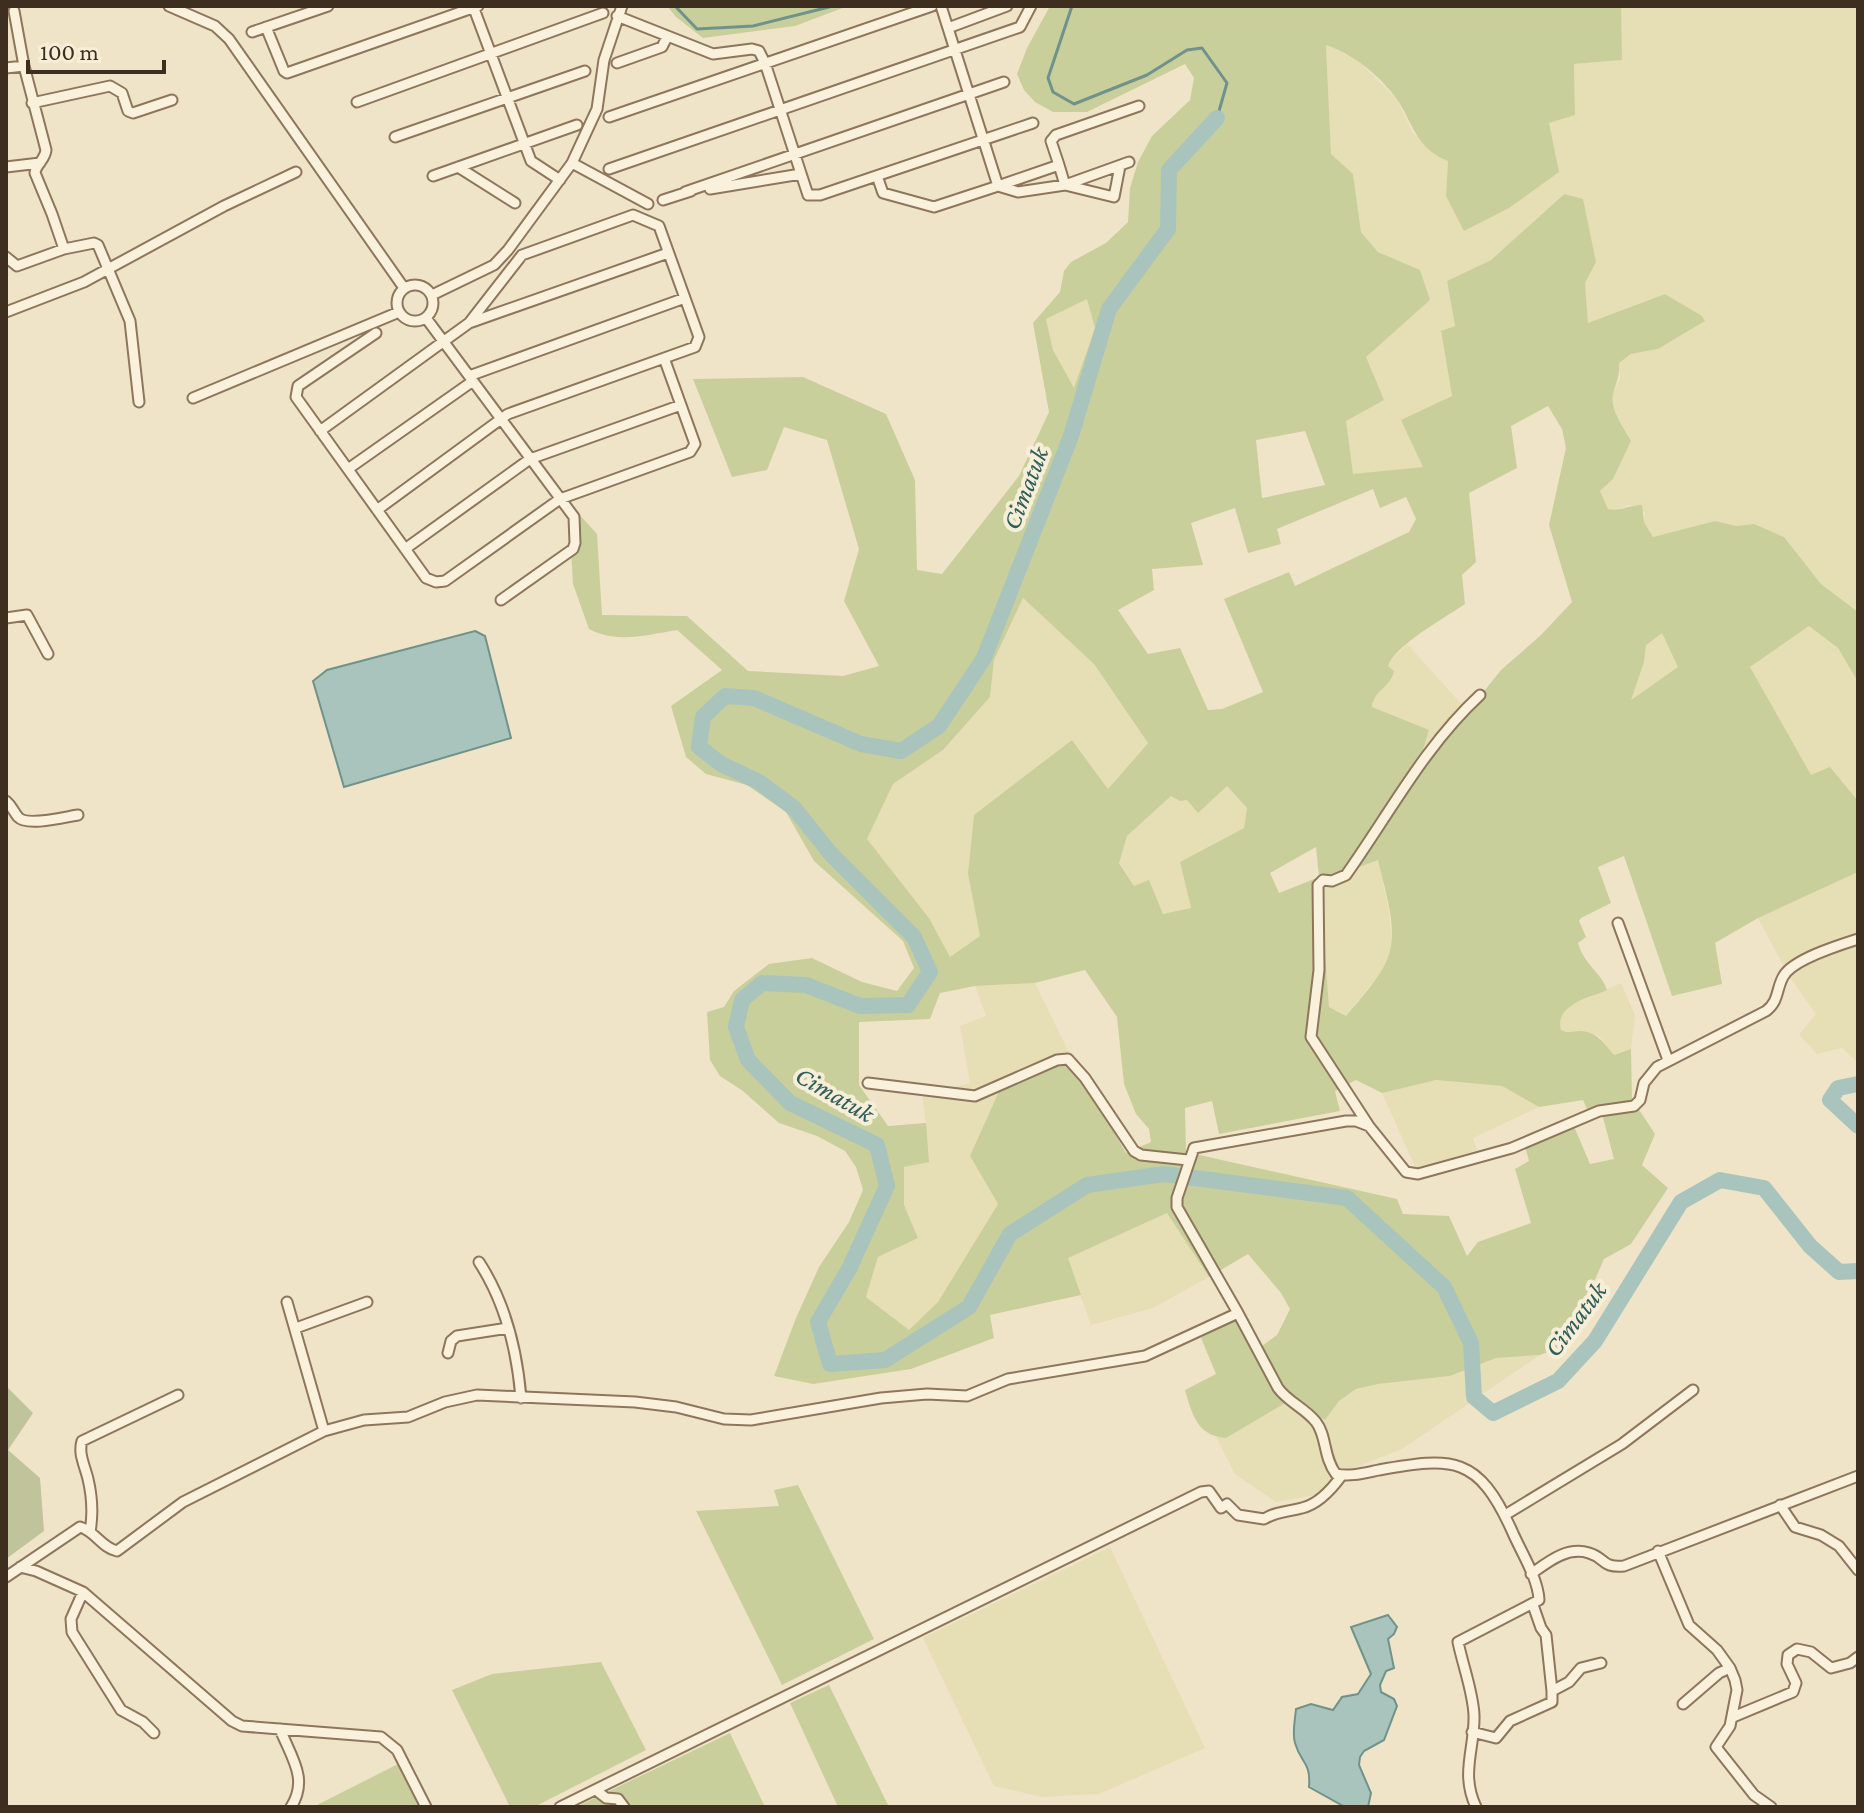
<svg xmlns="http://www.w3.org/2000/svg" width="1864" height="1813" font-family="'Crimson Pro',serif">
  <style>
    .farmland { fill: #e6deb5 }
    .green { fill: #c9cf9b; fill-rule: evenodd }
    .cemetery { fill: #bfc49a }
    .water { fill: #a9c4bc; stroke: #6f938a; stroke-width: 2 }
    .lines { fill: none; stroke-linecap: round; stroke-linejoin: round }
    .stream { stroke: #6f938a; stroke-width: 3 }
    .river { stroke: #a9c4bc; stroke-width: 16 }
    .minor-casing { stroke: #8d765c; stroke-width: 13 }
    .minor { stroke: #faf1dc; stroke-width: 9 }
    .labels { text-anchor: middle; stroke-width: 8; stroke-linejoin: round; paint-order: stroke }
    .water-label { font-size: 26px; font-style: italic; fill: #2f5d5a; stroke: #f7eed8 }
  </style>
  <rect width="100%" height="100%" fill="#f0e4c8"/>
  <path class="farmland" d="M1621,6H1858V612L1821,584L1784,537L1754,524L1736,526L1715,521L1653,537L1644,522L1645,513L1630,505L1613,511L1608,509L1600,491L1613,479L1631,441L1617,416L1613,401V392L1620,379L1619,363L1631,354L1658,349L1705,321L1702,316L1665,294L1588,323L1585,283L1596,262L1582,199L1563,194L1491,260L1447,281L1455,326L1441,332L1452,397L1423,467L1353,475L1345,421L1366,358L1420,270L1378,252L1361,232L1353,174L1331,155L1326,44L1352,55L1396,98L1413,133L1448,161L1446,196L1549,123L1575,115L1574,64L1621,60Z
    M1087,298L1095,328L1074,389L1053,350L1046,318Z
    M1023,598L1094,664L1148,742L1108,789L1073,741L968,874L980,936L950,958L929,918L867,839L893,784L943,750L990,697L994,660Z
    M1809,626L1838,648L1858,682V801L1830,768L1811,776L1750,667Z
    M1662,632L1679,667L1630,701L1644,662L1646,644Z
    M1407,644L1467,710L1433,755L1372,707L1373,699L1393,677L1388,666L1390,661Z
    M1227,786L1247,808L1244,828L1180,862L1191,909L1163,914L1149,881L1134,886L1119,862L1127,836L1171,796Z
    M1378,860L1389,910L1392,944L1388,958L1380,973L1346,1016L1329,1007L1319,877L1328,879Z
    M1858,872V1063L1842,1048L1817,1054L1799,1035L1816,1014L1789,976L1758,918Z
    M1035,983L1075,1065L970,1156L998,1204L938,1302L910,1331L866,1297L878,1257L918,1238L904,1205V1167L926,1123L922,1095L970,1083L960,1026L986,1016L975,986Z
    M1621,983L1635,1015L1631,1049L1614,1055L1599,1036L1585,1031L1566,1033L1561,1030L1559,1024L1562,1013L1567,1007Z
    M1436,1080L1502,1086L1539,1107L1473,1138L1477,1150L1416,1169L1382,1093Z
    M1167,1213L1209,1277L1153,1308L1091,1325L1067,1258Z
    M1540,1355L1402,1449L1346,1471L1321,1494L1276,1502L1235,1474L1216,1437L1226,1438L1281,1404L1304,1407L1325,1420L1339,1401L1356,1389L1378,1384L1450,1376L1496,1358Z
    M1110,1547L1205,1748L1099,1794L1042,1797L994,1786L923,1638Z"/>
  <path class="green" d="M667,6H848L795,26L703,38L676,17Z
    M1050,6H1621L1622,60L1574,64L1575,115L1549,123L1559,172L1509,208L1464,231L1446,196L1448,161C1415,148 1413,122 1396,98C1380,76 1352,53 1326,45L1331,154L1353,174L1361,232L1378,252L1420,270L1430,300L1366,357L1384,400L1346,421L1353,474L1423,467L1401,420L1452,396L1441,331L1455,326L1447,281L1491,260L1564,194L1583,199L1596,262L1585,283L1588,323L1665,294L1702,316L1705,321L1658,349L1631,354L1619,363C1620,377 1616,382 1613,394C1610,410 1624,428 1631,441L1613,479L1600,491L1608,509C1618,512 1631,505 1642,505L1644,522L1653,537L1715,521L1736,526L1754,524L1784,537L1821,584L1858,612V682L1838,648L1809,626L1750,667L1811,775L1830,767L1858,801V872L1758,918L1715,943L1722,984L1672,996L1624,856L1598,867L1611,903L1581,918L1579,921L1586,937L1578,943C1584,965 1602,973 1607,990C1589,998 1554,1005 1561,1030C1569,1034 1572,1031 1581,1031C1597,1032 1604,1043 1614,1055L1631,1049L1632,1099L1655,1134L1642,1165L1668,1188L1631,1244L1604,1259L1566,1346L1540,1355L1496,1358L1450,1376L1378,1384L1356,1389L1339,1401L1325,1420L1304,1407L1285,1403L1226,1438C1197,1436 1192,1414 1185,1390L1216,1374L1201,1338L1235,1317L1255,1351L1277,1335L1290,1309L1281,1293L1248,1254L1209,1277L1167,1213L1068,1258L1081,1295L990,1315L994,1338L911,1369L813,1384L774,1376L796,1318L819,1267L849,1222L863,1190L856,1167L845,1151L817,1136L779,1123L743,1091L720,1076L710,1060L707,1012L724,1007L734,991L769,964L812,958L862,982L897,991L914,968L903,941L814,861L786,812L747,785L706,774L686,757L671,706L722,670L677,630C646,635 618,644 589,629L573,584L568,502L597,534L602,615L687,616L748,671L843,676L879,666L844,601L859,549L827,440L784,427L767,470L732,477L693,379L803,377L886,414L915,480L917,570L942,574L1019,476L1049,412L1033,323L1060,292L1064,271L1071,262L1106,243L1128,222L1130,188L1138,162L1152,136L1190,100L1194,78L1185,64L1087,112H1053L1035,102L1024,90L1017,74L1027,48ZM1087,299L1095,328L1074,388L1053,350L1046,319ZM1548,406L1562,429L1566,448L1549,525L1572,602L1541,635L1501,670L1433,755L1423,750L1429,730L1372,707C1373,691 1392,686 1394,671L1388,666C1396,644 1445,618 1465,604L1462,575L1476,562L1469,493L1517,468L1511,426ZM1305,431L1325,485L1262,498L1256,440ZM1373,489L1380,508L1406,497L1416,519L1409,532L1295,586L1289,572L1224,599L1263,692L1222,709L1208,710L1180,648L1148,654L1118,610L1154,590L1152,569L1203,565L1191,523L1235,508L1248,553L1281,544L1277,529ZM1023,598L1094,664L1148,743L1108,789L1072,740L974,815L968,874L980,936L950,957L929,918L867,839L893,784L943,750L990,697L994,660ZM1662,633L1678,667L1631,700L1644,662L1646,645ZM1227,786L1247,808L1244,828L1180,862L1191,908L1163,914L1149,880L1134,886L1119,863L1127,836L1171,796L1180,801L1187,800L1198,813ZM1316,847L1319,877L1279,893L1270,873ZM1378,860C1384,889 1400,930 1387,960C1378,980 1360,999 1346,1016L1329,1007L1319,877L1328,879ZM1085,970L1117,1017L1124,1084L1136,1114L1149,1129L1151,1142L1126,1153L1075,1065L1057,1060L1001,1087L970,1156L998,1204L938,1302L909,1330L866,1297L878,1257L918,1238L904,1205V1167L929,1162L926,1123L888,1126L859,1085V1022L930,1019L940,993L975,986L1035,983ZM1356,1080L1382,1093L1436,1080L1502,1086L1539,1107L1583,1100L1587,1109L1600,1106L1614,1159L1590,1164L1573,1124L1524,1143L1529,1161L1515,1169L1531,1223L1478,1242L1467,1256L1449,1216L1403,1214L1397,1199L1186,1152L1185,1108L1212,1101L1219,1134L1340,1111L1335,1091Z
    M798,1485L874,1639L782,1685L696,1511L779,1506L774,1490Z
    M601,1662L646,1750L534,1807H510L452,1690L492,1674Z
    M829,1685L889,1807H838L790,1703Z
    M730,1733L765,1807H576Z
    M400,1763L422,1807H313Z"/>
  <path class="cemetery" d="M6,1386L33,1413L8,1450L40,1478L44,1531L6,1559Z"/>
  <path class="water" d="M475,631L485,636L511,738L344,787L313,681L327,670Z
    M1388,1615L1397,1627L1394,1634L1388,1639L1394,1668L1386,1671L1380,1685L1381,1692L1394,1699L1397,1706L1384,1740L1364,1751L1360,1757L1359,1765L1371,1793L1368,1807H1345L1309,1787C1311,1761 1301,1764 1295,1743C1292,1733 1295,1720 1296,1709L1311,1704L1333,1710L1342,1697L1358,1694L1371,1674L1351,1627Z"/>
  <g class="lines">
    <path class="stream" d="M675,6L697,29L753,26L833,6
      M1072,6L1048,78L1053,92L1074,104L1147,75L1187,50L1202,48L1227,83L1217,118"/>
    <path class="river" d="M1217,118L1169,170L1168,229L1109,309L1071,436L984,658L939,726L901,751L861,744L754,698L725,696L703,717L699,747L721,764L759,782L794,808L831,854L914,937L930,972L908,1005L860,1006L806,985L762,983L742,1000L736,1027L748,1060L790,1103L877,1145L887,1186L849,1269L818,1322L830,1364L885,1360L969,1307L1010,1234L1087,1185L1164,1174L1347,1198L1444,1287L1471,1343L1474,1397L1493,1413L1558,1381L1595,1341L1681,1202L1720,1180L1764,1188L1810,1246L1839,1272L1858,1271
      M1858,1084L1838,1088L1830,1100L1858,1126"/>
    <defs>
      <path id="minor" d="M169,6L215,26L229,39L404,288
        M473,6L531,161L560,180
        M941,6L998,186L1059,165L1065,185L1114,197L1120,166
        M617,16L713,54L752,49L759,51L765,63L808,195H820L1033,123
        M266,27L284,71L287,73L478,6
        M948,28L1007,6
        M252,32L328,6
        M617,63L662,47L667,37
        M24,66L46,150C45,160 36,164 35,173L52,214L64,249
        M6,68L24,66L14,11
        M357,102L603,13
        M32,103L110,86L122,93L128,111L133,113L172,100
        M609,117L932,6
        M395,137L585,71
        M572,163L648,204
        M1059,165L1051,141L1056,135L1139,106
        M6,167L40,163
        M458,167L515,203
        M609,169L1020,27L1031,6
        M433,176L577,125
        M877,176L883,193L934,207L998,186L1018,192L1065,185L1129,162
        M710,189L801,174
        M685,192L1004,82
        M663,200L691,191
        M6,257L17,266L64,249L94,243L98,245L130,321L139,402
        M397 303a18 18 0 1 1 36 0a18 18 0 1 1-36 0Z
        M432,295L494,265L508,250L572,163L597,109L604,60L622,6
        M6,312L84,282L224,206L296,172
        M426,318L574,517L575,543L573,549L501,600
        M376,333L298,386L296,397L426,578L436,582L445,581L560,499L690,452L695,444L664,358
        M469,376L685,298
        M193,398L399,312
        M320,431L469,323L668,253
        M348,469L473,381
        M377,510L508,414L695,347L699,337L659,226L633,215L522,255L469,323
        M405,549L530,459L681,405
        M6,618L27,615L48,654
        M1480,695C1424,747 1390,813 1346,875L1332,881L1323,880L1318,885L1319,970L1311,1037L1369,1126L1406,1172L1418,1174L1512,1148L1599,1111L1634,1106L1640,1100L1644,1083L1657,1067L1766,1011C1779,1001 1776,990 1783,977C1791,960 1839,945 1858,939
        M6,801C12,806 13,811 18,817C27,827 65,817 78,815
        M1618,923L1668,1060
        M868,1083L975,1096L1057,1060L1068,1059L1085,1078L1134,1151L1141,1155L1188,1160
        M479,1262C505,1302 517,1350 521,1398
        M287,1302L324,1431
        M1238,1313L1278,1388C1288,1402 1305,1408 1316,1422C1327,1436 1323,1457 1336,1474C1350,1477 1364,1473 1379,1470C1453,1457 1478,1455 1512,1531C1521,1552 1538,1578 1539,1600L1458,1642C1463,1666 1473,1692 1474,1715C1475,1749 1460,1773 1476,1807
        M296,1328L367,1302
        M448,1353L451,1341L457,1336L508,1328
        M1780,1505L1795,1527L1821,1535L1839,1546L1858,1570
        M1505,1515L1622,1444L1693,1390
        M90,1532C93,1515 92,1496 88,1479C85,1466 78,1454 82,1441L178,1395
        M1658,1551L1689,1625L1717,1650L1730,1668L1735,1680L1737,1690L1730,1726L1716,1747L1754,1795L1771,1807
        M20,1567L36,1571L83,1592L232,1721L242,1726L381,1737L397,1750L426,1807
        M1531,1574C1548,1562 1567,1546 1589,1553C1606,1558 1601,1568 1624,1566L1858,1476
        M6,1577L80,1527C95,1531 102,1548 117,1551L183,1502L324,1431L364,1420L408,1417L445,1402L477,1395L635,1402L676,1407L724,1419L751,1420L881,1398L927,1394L967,1396L1008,1379L1145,1356L1238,1313L1177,1207V1198L1194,1148L1346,1121H1356L1369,1126
        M83,1592L71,1619L72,1632L121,1710L143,1722L154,1733
        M1533,1605L1541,1628L1546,1635L1552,1691
        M1683,1704L1719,1673L1730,1668
        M1733,1717L1793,1692L1796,1683L1787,1664L1788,1655L1797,1649L1811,1652L1831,1668L1850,1663L1858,1657
        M280,1729C291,1757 309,1779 291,1807
        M1472,1732L1496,1738L1510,1721L1552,1702V1691L1569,1682L1581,1668L1601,1663
        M596,1790L606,1798L618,1799L624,1807
        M560,1807L1201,1492L1209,1491L1221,1508L1227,1504L1238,1515L1264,1519C1277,1511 1287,1512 1302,1508C1319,1504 1332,1489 1342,1475"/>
    </defs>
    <use href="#minor" class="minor-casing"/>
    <use href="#minor" class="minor"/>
  </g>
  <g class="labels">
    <g class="water-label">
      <text transform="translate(1025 488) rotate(-69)" y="9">Cimatuk</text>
      <text transform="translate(835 1094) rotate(30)" y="9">Cimatuk</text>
      <text transform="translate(1575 1319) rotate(-53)" y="9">Cimatuk</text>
    </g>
  </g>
  <rect width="1864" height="1813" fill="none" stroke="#3d2e20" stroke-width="16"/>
  <path d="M28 60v12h136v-12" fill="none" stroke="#3d2e20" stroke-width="4"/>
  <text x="40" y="60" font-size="24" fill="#3d2e20" stroke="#f7eed8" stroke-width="6" paint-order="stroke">100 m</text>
</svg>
